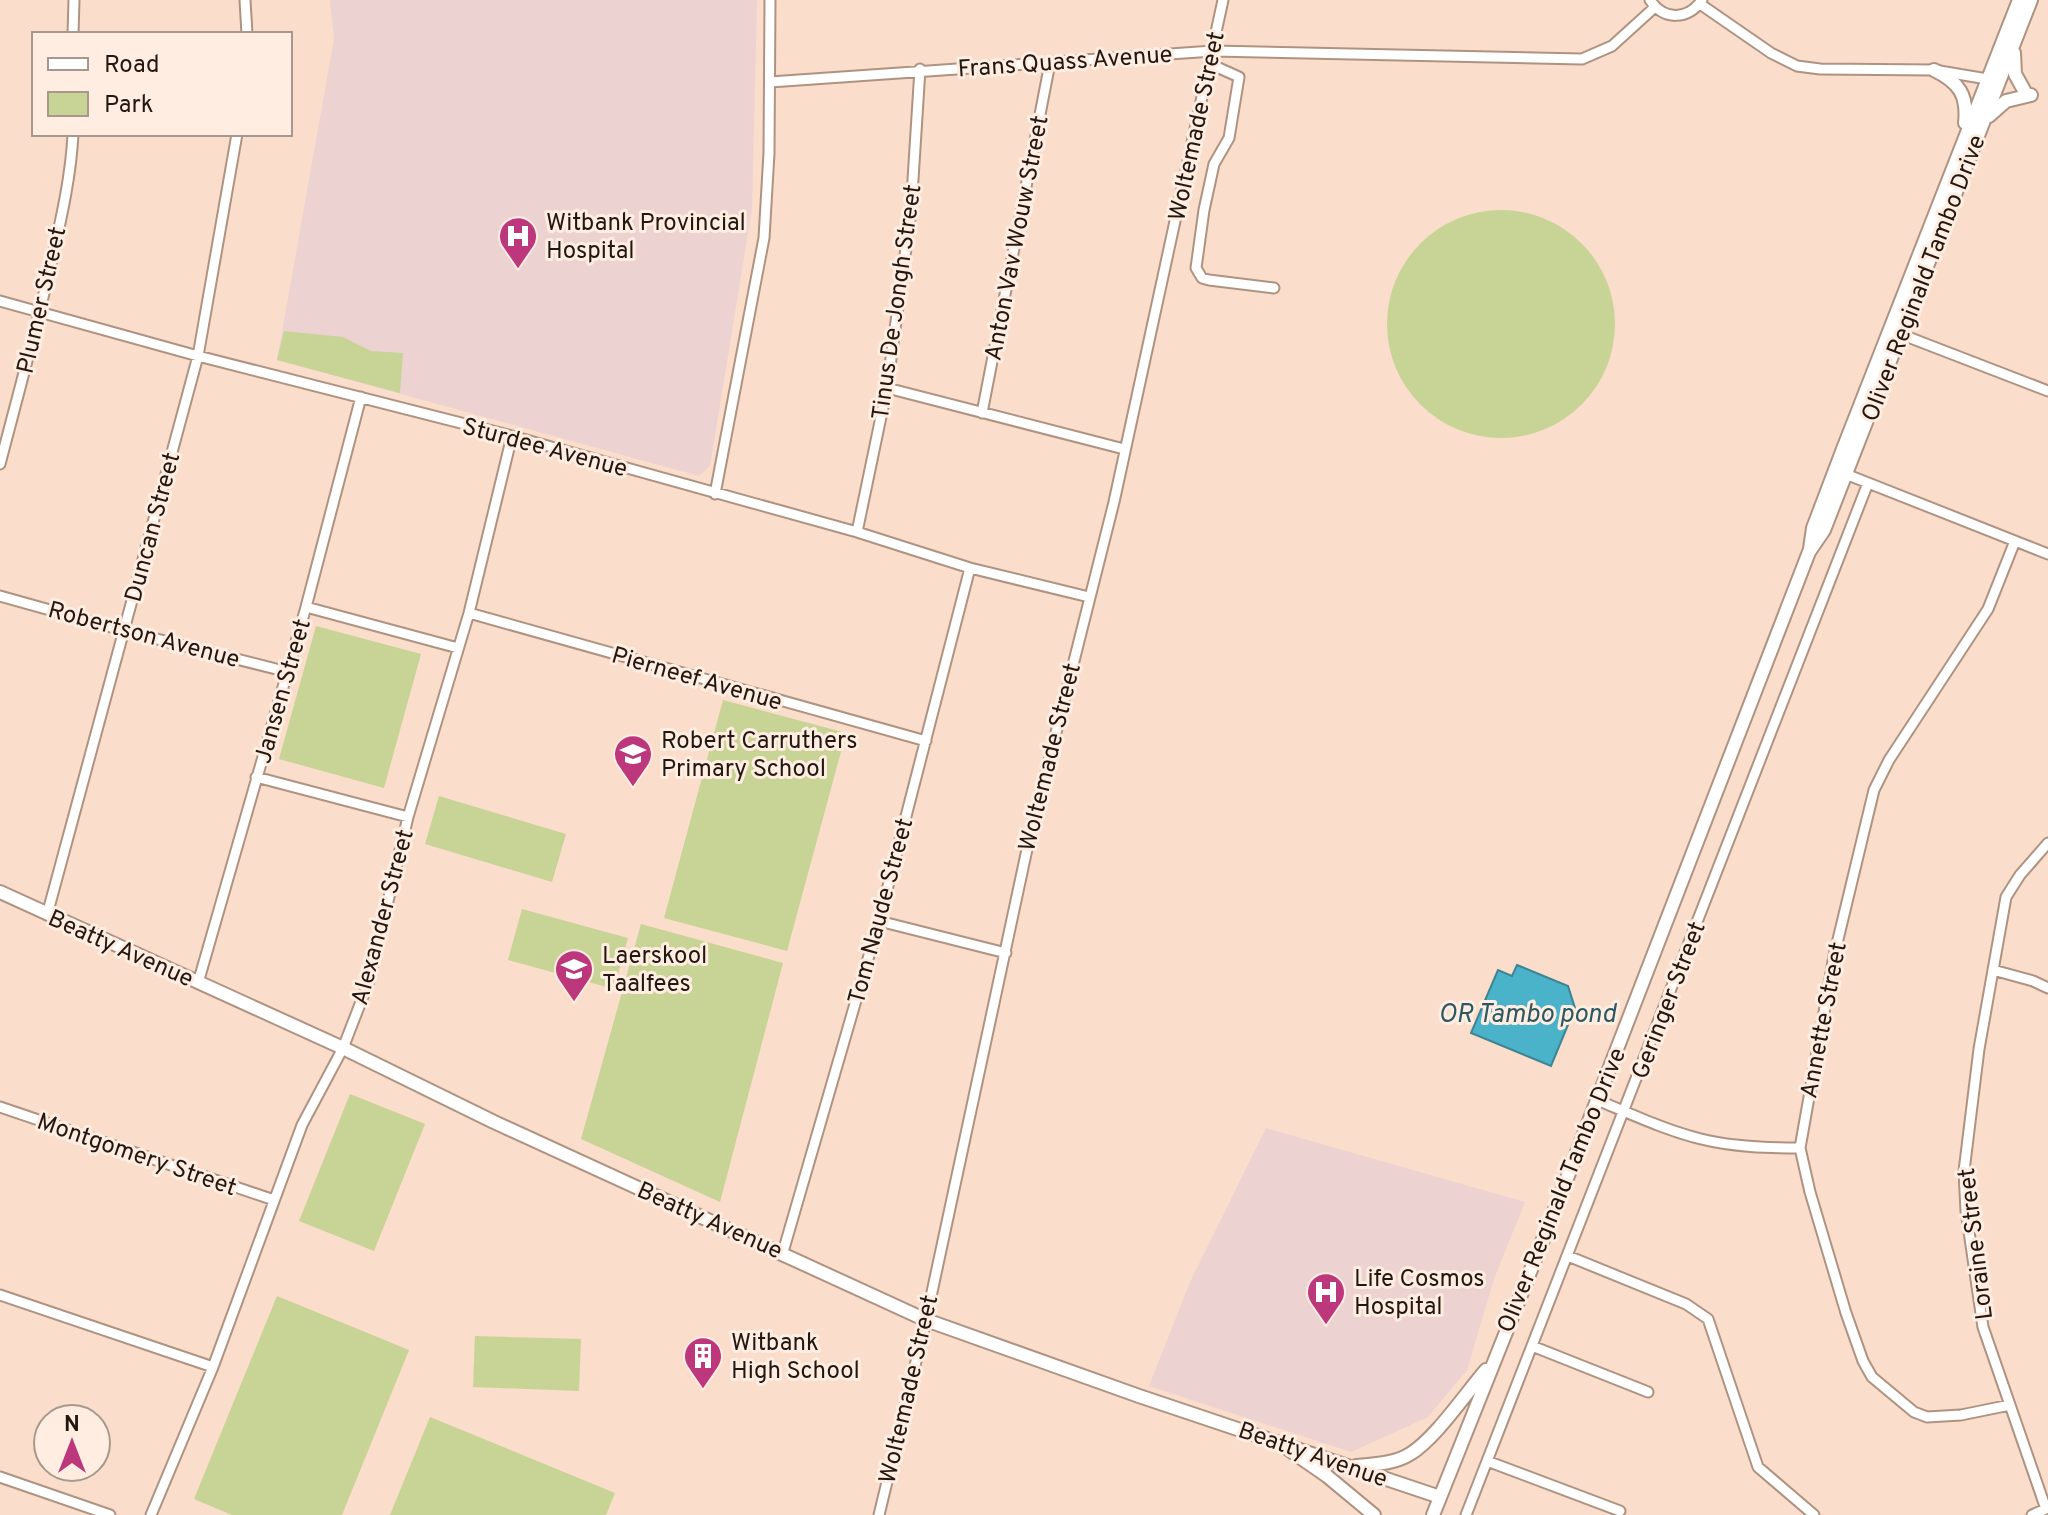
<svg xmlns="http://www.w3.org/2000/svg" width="2048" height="1515" font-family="Overpass,sans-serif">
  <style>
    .medical { fill: #edd2d2 }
    .green { fill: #c7d496 }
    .water { fill: #4ab2c9; stroke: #3e8492; stroke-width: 2 }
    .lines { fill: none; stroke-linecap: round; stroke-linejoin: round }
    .street-casing { stroke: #af9382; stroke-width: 13 }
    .secondary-casing { stroke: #af9382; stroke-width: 16 }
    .street { stroke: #fff; stroke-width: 9 }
    .secondary { stroke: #fff; stroke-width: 12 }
    .labels { text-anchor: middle; stroke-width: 6; stroke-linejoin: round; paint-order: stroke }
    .street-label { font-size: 24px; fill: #221811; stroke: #ffede1 }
    .poi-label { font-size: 24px; fill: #221811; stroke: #ffede1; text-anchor: start }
    .water-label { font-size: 26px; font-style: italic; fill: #2b5863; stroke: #ffede1 }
  </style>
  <rect width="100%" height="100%" fill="#faddca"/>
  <path class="medical" d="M330,0H757L752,209L710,466L699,476L277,360L334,39Z
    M1266,1128L1525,1202L1494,1279L1467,1370L1428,1417L1351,1452L1149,1386L1190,1282Z"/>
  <path class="green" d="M1387 324a114 114 0 1 1 228 0a114 114 0 1 1-228 0Z
    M284,331L343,337L371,351L403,353L400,393L277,360Z
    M316,626L421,654L384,788L279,759Z
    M723,700L846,733L787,951L664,918Z
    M439,796L566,834L552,882L425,844Z
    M522,909L628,938L614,989L508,960Z
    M641,924L783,963L720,1202L581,1139Z
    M350,1094L425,1124L374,1251L299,1221Z
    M277,1296L409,1350L342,1515H232L194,1499Z
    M475,1336L581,1339L579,1391L473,1387Z
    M430,1417L615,1493L606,1515H390Z"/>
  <path class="water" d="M1517,965L1568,986L1575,1008L1551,1066L1471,1033L1498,970L1512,976Z"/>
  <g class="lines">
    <defs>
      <path id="street" d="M245,0L247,34
        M1650,0C1664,21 1688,20 1702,0
        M1700,4L1771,53L1797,66L1820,69L1934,70L1993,80
        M73,34L74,0
        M1210,64L1239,77L1229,138L1214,164L1204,210L1196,268L1202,278L1209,280L1274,288
        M770,82L1213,51L1582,59L1612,46L1655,7
        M0,301L198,356L512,436L857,532L970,568L1089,597
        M1895,332L2048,391
        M887,388L1124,449
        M982,413L1050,63
        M0,464C18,395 37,326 53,255C62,215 71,175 73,134
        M1843,473L2048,554
        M715,494L764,238L769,153L770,0
        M857,532L887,388L911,211L920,69
        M0,596L125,631L288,672
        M306,607L458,648
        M469,613L926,741
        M256,777L408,817
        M47,915L198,356L237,134
        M879,921L1006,953
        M1993,970L2033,981L2048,988
        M198,983L306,607L361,397
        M1597,1100C1631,1114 1665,1130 1701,1139C1733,1147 1767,1148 1800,1148
        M0,1107L274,1200
        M783,1252L879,921L970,568
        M1568,1256L1686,1304L1708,1319L1758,1467L1814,1515
        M0,1295L213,1367
        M1532,1346L1648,1392
        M2010,1405L1961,1415L1927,1417L1914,1412L1872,1377L1863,1361L1846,1313L1810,1192L1800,1148L1834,956L1874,790L1889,760L1988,609L2015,541
        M1487,1461L1620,1511
        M0,1477L110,1515
        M2046,1509L1983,1327L1966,1211L1964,1171L1979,1049L2006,897L2020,875L2048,843
        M151,1515L213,1367L302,1125L343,1048L369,981L408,817L469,613L512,436
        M879,1515L926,1320L1029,840L1114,502L1223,0
        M1466,1515L1868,483
        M2032,1515L2048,1508"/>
      <path id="secondary" d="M2014,53L2015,74L2025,92
        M1934,70C1959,82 1968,95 1965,123
        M1989,116L2006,101L2031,95
        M1810,549L1813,528L1843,449L2019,0
        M0,892L343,1048L494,1122L926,1320L1139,1396L1440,1497
        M1288,1449L1327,1476L1374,1515
        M1356,1466C1375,1464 1394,1464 1410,1454C1435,1439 1466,1393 1486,1370
        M1433,1515L1552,1217L1809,552L1824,530L2031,0"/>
    </defs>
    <use href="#street" class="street-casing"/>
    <use href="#secondary" class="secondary-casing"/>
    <use href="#street" class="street"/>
    <use href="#secondary" class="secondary"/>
  </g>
  <defs>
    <symbol id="hospital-pin" viewBox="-11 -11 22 30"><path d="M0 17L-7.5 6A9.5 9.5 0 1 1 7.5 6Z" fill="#bc377c" stroke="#ffede1"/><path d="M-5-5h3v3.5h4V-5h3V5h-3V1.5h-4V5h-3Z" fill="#fff"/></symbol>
    <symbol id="school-pin" viewBox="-11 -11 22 30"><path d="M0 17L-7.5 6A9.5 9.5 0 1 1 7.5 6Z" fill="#bc377c" stroke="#ffede1"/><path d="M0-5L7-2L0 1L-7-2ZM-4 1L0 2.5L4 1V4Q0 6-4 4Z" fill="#fff"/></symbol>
    <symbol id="building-pin" viewBox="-11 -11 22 30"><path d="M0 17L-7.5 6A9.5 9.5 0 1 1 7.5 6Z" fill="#bc377c" stroke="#ffede1"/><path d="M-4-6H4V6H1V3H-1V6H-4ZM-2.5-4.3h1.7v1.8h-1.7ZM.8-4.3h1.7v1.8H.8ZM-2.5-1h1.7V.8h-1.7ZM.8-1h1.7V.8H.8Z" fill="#fff"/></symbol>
  </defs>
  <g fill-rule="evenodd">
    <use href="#hospital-pin" x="496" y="214" width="44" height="60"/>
    <use href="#school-pin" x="611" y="732" width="44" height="60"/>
    <use href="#school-pin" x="552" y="947" width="44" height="60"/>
    <use href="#hospital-pin" x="1304" y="1270" width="44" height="60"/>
    <use href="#building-pin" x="681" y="1334" width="44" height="60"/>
  </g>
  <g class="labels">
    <g class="street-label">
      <text transform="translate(1065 61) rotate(-4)" y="8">Frans Quass Avenue</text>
      <text transform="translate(1196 126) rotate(-78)" y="8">Woltemade Street</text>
      <text transform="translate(1016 238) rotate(-79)" y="8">Anton Vav Wouw Street</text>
      <text transform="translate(1923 278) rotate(-69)" y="8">Oliver Reginald Tambo Drive</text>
      <text transform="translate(41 300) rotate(-77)" y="8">Plumer Street</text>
      <text transform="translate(896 302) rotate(-82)" y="8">Tinus De Jongh Street</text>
      <text transform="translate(545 447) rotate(15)" y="8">Sturdee Avenue</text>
      <text transform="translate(152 527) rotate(-75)" y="8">Duncan Street</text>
      <text transform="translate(144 634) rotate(15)" y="8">Robertson Avenue</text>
      <text transform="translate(697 678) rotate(16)" y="8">Pierneef Avenue</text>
      <text transform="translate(282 691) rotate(-74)" y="8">Jansen Street</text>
      <text transform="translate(1049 757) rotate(-76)" y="8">Woltemade Street</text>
      <text transform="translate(880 911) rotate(-75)" y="8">Tom Naude Street</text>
      <text transform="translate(382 917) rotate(-75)" y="8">Alexander Street</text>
      <text transform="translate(121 948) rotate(24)" y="8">Beatty Avenue</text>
      <text transform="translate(1668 1000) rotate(-69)" y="8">Geringer Street</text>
      <text transform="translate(1823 1020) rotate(-79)" y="8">Annette Street</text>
      <text transform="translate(137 1154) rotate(19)" y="8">Montgomery Street</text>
      <text transform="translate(1561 1190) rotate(-68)" y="8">Oliver Reginald Tambo Drive</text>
      <text transform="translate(710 1220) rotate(24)" y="8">Beatty Avenue</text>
      <text transform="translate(1975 1244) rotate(-97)" y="8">Loraine Street</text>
      <text transform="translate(908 1389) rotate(-77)" y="8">Woltemade Street</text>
      <text transform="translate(1313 1454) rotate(19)" y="8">Beatty Avenue</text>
    </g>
    <g class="poi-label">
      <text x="546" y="230">Witbank Provincial<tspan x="546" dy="28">Hospital</tspan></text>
      <text x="661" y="748">Robert Carruthers<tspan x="661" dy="28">Primary School</tspan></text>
      <text x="602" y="963">Laerskool<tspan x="602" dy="28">Taalfees</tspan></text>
      <text x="1354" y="1286">Life Cosmos<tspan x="1354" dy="28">Hospital</tspan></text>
      <text x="731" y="1350">Witbank<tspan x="731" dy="28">High School</tspan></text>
    </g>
    <g class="water-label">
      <text x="1527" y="1022">OR Tambo pond</text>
    </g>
  </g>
  <rect x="32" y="32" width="260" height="104" fill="#ffede1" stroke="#a7988e" stroke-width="2"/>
  <rect x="48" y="58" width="40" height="12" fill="#ffffff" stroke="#a7988e" stroke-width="2"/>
  <text x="104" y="72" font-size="24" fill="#221811">Road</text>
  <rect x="48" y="92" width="40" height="24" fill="#c7d496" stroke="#a7988e" stroke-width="2"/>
  <text x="104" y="112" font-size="24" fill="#221811">Park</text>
  <g transform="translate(72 1443)"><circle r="38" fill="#ffede1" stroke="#a7988e" stroke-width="2"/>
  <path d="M0-6L14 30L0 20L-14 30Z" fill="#bc377c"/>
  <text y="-12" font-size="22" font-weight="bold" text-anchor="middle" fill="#221811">N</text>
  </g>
</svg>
